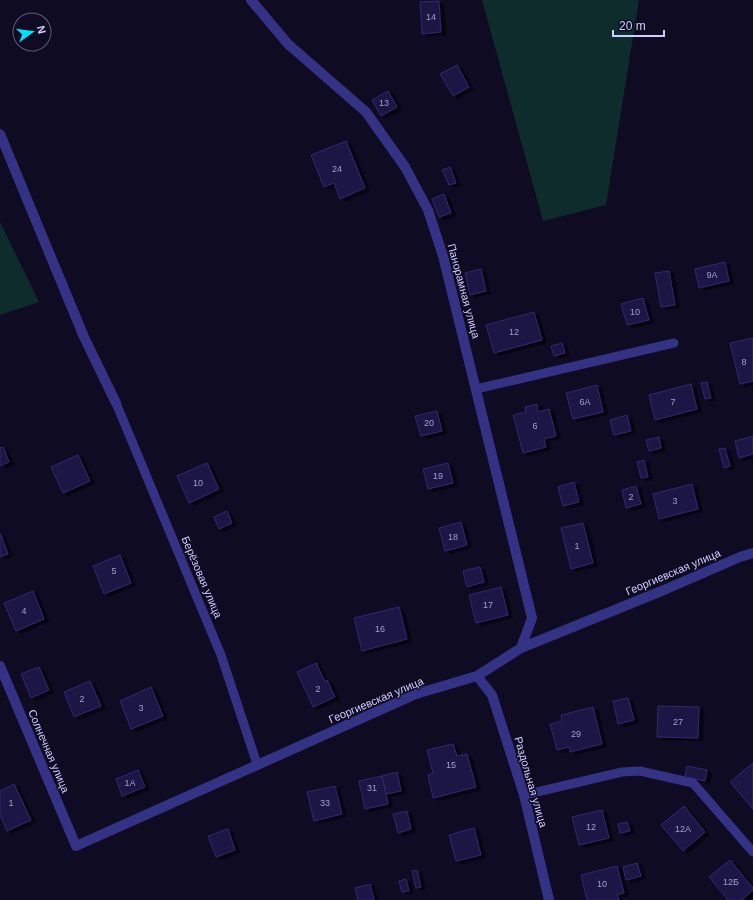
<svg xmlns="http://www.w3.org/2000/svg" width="753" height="900" font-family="Helvetica,sans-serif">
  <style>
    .green { fill: #0e2c2b }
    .building { fill: #1f1645; stroke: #342672; filter: url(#shadow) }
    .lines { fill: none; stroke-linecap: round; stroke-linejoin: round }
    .lane { stroke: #343285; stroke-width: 9 }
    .street { stroke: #343285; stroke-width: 10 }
    .labels { text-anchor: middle; stroke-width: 3; stroke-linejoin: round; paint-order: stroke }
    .number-label { font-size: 9px; fill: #a49ed0 }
    .street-label { font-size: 11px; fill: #d1ccff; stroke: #0f0b22 }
  </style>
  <defs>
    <filter id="shadow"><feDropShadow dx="4.5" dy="2.5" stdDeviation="0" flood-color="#0009"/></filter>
  </defs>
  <rect width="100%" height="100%" fill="#0f0b22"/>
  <path class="green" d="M482,0H639L606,205L543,221Z
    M0,222L39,302L0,315Z"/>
  <path class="building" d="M439,1L441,32L422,34L420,2Z
    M457,65L469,87L453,96L440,74Z
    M388,91L397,107L381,116L372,100Z
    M346,141L365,188L340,199L334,183L324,187L311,155Z
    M450,167L456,183L449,185L442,170Z
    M444,194L451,213L439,217L432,199Z
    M725,262L729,281L699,288L695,269Z
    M481,269L486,291L470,295L465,273Z
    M669,271L675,305L661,307L655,273Z
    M643,298L649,320L627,325L621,304Z
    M534,312L542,340L494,353L486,325Z
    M753,338V381L740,384L730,343Z
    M562,343L565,353L554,356L551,346Z
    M707,382L711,398L705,399L701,383Z
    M691,384L697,409L655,420L649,395Z
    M597,385L603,412L573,419L566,393Z
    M537,404L538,412L549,409L556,436L544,439L546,447L523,453L513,415L526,412L525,407Z
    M437,411L442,431L421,436L415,416Z
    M627,415L631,431L614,435L610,420Z
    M753,436V454L739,458L735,441Z
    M659,437L661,448L649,451L646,440Z
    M3,447L9,462L0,466V448Z
    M725,448L730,466L724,468L719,449Z
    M78,455L90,481L63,493L51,467Z
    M644,460L648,477L641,478L637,462Z
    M207,463L219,489L189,503L177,476Z
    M448,463L453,483L428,489L423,469Z
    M574,482L579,502L563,506L558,487Z
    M692,484L698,509L659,519L653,494Z
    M636,486L641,504L626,508L622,490Z
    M227,511L232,523L219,529L214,517Z
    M461,522L467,545L445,551L439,528Z
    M583,523L593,563L571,569L561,528Z
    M0,533L8,554L0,557Z
    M120,555L131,583L104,594L93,566Z
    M480,567L484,582L467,587L463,571Z
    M501,587L508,615L476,623L469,595Z
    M33,591L44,619L16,631L4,603Z
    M399,607L407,639L362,651L354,618Z
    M316,663L325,682L327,680L335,697L313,707L297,672Z
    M39,667L49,690L31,698L21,674Z
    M90,681L101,706L74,717L64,692Z
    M151,687L163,716L131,729L120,701Z
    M628,698L634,720L618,724L613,701Z
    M658,706L699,707L698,738L657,737Z
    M593,707L602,744L570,752L569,747L557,750L550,724L562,721L561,715Z
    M453,744L457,756L467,754L476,787L433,798L428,775L433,773L427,750Z
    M753,763V809L730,782Z
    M687,766L707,770L705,781L685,777Z
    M138,770L145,787L122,796L116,779Z
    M397,772L401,791L386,794L382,776Z
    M382,776L388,804L365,809L359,781Z
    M14,784L31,820L7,831L0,815V791Z
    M335,786L342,814L314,821L307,792Z
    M684,806L705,832L683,851L661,825Z
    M602,810L609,838L579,845L572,817Z
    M407,811L411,829L398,833L393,814Z
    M627,822L630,831L620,833L618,824Z
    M474,828L481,855L456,861L449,835Z
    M228,829L235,850L216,857L208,836Z
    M730,860L753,888V890L742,900H728L709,877Z
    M637,863L641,876L626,880L623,867Z
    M617,866L624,893L617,895L619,900H587L581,875Z
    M417,870L421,887L416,888L412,871Z
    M406,879L409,891L402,892L399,881Z
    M370,884L374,900H358L355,888Z"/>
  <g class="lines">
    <path class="lane" d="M476,389L674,343
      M116,403L221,655L257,764
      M524,795L622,772L640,771L693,783L753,852"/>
    <path class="street" d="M251,0L288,44L366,112L405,167L428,210L443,256L532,618L521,648
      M0,134L84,337L116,403
      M0,666L76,846L416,694L477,676L521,648L664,590L740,557L753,553
      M477,676L492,695L524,795L549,900"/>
  </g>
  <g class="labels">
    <g class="number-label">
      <text x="431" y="20">14</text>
      <text x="384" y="106">13</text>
      <text x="337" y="172">24</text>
      <text x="712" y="278">9А</text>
      <text x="635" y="315">10</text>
      <text x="514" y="335">12</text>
      <text x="744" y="365">8</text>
      <text x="585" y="405">6А</text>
      <text x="673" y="405">7</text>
      <text x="429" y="426">20</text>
      <text x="535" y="429">6</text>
      <text x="438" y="479">19</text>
      <text x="198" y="486">10</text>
      <text x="631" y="500">2</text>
      <text x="675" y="504">3</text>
      <text x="453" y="540">18</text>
      <text x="577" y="549">1</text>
      <text x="114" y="574">5</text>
      <text x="488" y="608">17</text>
      <text x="24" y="614">4</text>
      <text x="380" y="632">16</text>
      <text x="318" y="692">2</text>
      <text x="82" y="702">2</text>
      <text x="141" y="711">3</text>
      <text x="678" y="725">27</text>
      <text x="576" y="737">29</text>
      <text x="451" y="768">15</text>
      <text x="130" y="786">1А</text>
      <text x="372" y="791">31</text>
      <text x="11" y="806">1</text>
      <text x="325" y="806">33</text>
      <text x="591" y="830">12</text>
      <text x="683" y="832">12А</text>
      <text x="731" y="885">12Б</text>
      <text x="602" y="887">10</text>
    </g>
    <g class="street-label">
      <text transform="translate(464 291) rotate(75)" y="4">Панорамная улица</text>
      <text transform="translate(673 572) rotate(-23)" y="4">Георгиевская улица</text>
      <text transform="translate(202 577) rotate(67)" y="4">Берёзовая улица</text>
      <text transform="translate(376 700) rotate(-23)" y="4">Георгиевская улица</text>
      <text transform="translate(49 751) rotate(67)" y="4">Солнечная улица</text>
      <text transform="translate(531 782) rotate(74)" y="4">Раздольная улица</text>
    </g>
  </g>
  <g transform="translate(32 32) rotate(76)"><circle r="19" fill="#0f0b22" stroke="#5d587a"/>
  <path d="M0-3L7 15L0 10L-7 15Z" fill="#00e3f7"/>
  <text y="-6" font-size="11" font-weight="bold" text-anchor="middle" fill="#d1ccff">N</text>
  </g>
  <path d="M613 30v6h51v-6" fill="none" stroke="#d1ccff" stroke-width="2"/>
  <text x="619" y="30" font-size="12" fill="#d1ccff" stroke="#0f0b22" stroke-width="3" paint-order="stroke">20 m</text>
</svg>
